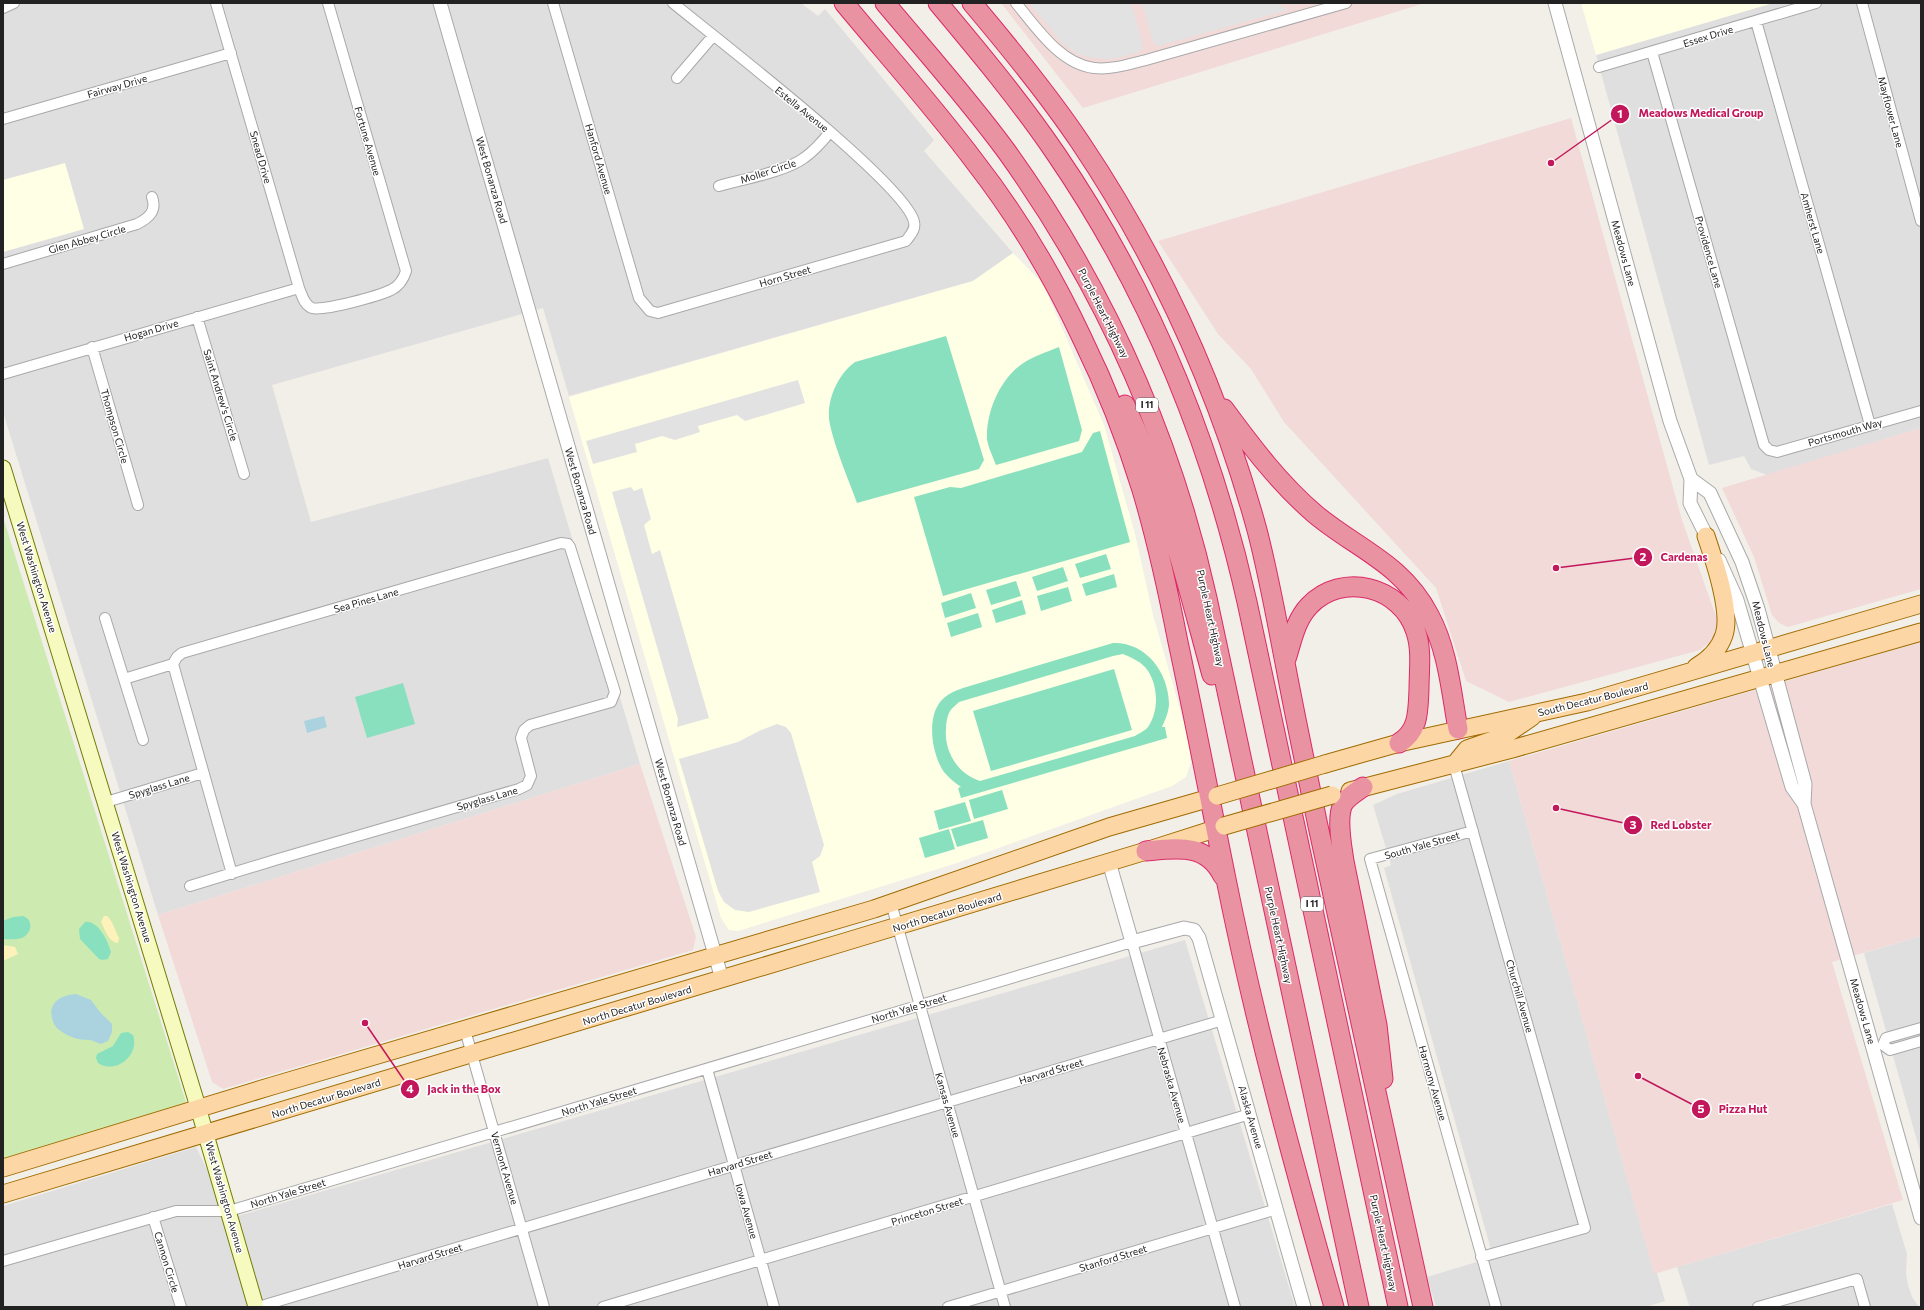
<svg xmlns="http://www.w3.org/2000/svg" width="1924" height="1310" font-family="Commissioner,sans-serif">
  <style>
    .residential { fill: #e0dfdf }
    .commercial { fill: #f2dad9 }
    .education { fill: #ffffe5 }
    .grass { fill: #cdebb0 }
    .sand { fill: #fff1ba }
    .pitch { fill: #88e0be; fill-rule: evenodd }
    .parking { fill: #e2e2e2 }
    .water { fill: #aad3df }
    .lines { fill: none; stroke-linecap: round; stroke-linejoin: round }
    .minor-casing { stroke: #a9a9a9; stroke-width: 12 }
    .tertiary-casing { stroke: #a9a9a9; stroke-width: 15 }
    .secondary-casing { stroke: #707d05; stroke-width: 17 }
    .primary-casing { stroke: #a06b00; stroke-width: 19 }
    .motorway-casing { stroke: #dc2a67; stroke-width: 21 }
    .minor { stroke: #fff; stroke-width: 10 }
    .tertiary { stroke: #fff; stroke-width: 13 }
    .secondary { stroke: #f7fabf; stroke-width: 15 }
    .primary { stroke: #fcd6a4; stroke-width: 17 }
    .motorway { stroke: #e892a2; stroke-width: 19 }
    .primary-bridge-casing { stroke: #a06b00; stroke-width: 19; stroke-linecap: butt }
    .primary-bridge { stroke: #fcd6a4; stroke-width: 17 }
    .labels { text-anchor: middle; stroke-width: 3; stroke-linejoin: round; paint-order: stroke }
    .shield { fill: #fff; stroke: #646464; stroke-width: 1 }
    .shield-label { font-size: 9px; font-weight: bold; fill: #222 }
    .street-label { font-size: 10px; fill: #222; stroke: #fff }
    .leader { fill: none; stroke: #c2185b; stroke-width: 1.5 }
    .callout-dot { fill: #c2185b; stroke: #fff; stroke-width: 1.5 }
    .mark-label { font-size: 12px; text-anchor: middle; font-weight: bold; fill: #fff }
    .callout-label { font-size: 11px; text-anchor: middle; font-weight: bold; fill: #c2185b; stroke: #fff; stroke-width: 3; stroke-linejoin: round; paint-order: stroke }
  </style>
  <rect width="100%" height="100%" fill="#f2efe9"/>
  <path class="residential" d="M3,3H801L818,16L825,9L934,140L924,151L1013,253L973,281L569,396L543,308L272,385L311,522L548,458L640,764L158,915L3,412Z
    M1773,3H1921V428L1767,475L1751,469L1744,456L1709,465L1596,55Z
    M1509,761L1654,1273H1657L1665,1301L1646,1307H1436L1427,1277L1493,1257L1384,868L1391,865L1373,805L1397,794Z
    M1921,936V1155L1864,953Z
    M1185,940L1295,1307H3V1206L196,1147L231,1218Z
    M1892,1204L1907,1254L1906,1273L1908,1285L1912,1297L1919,1307H1692L1689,1305L1677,1267Z"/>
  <path class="commercial" d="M1001,3H1425L1083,108Z
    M1571,118L1682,520L1718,622L1712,640L1700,650L1509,702L1466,681L1436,588L1284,422L1251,369L1218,334L1158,241Z
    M1921,428V589L1788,627L1779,623L1772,615L1754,557L1722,488Z
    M1921,642V936L1832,962L1903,1200L1654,1274L1509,761Z
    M640,764L696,937L693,950L223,1089L212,1082L158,915Z"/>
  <path class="education" d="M1581,3H1773L1596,55Z
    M65,163L84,229L3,252V180Z
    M1013,253L1043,284L1104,425L1135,534L1153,615L1189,741L1191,762L1186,777L1172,786L954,864L738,931L729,930L721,918L569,397L973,281Z"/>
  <path class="grass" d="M3,517L190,1115L3,1168Z"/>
  <path class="sand" d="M104,916H107C113,921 115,931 119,938L118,943C108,942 105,929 101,922Z
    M3,945L15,947L18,954L3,961Z"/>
  <path class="pitch" d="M946,336L984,460L979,469L857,503C848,478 836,451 830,425C825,403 837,375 855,362Z
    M1059,347L1082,430L1079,441L996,465C993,457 988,447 987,439C986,412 1000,379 1022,364C1033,356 1047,352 1059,347Z
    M1100,431L1130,542L943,596L914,497L950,487L961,488L1082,452L1093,433Z
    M1106,554L1111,569L1080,578L1075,564Z
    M1063,567L1068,581L1037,591L1032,577Z
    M1114,574L1117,587L1086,596L1082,584Z
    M1016,581L1021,596L991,605L986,590Z
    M1068,587L1072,601L1041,611L1037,596Z
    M971,593L976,608L945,618L941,603Z
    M1022,600L1026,614L996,623L992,610Z
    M978,613L982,627L951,637L947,623Z
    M1113,643C1146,642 1168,672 1169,703C1169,712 1165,720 1162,727H1165L1167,738L961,798L958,788L961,787C955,783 949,778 944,772C932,755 926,718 941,701C947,694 955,691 963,688ZM1123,654C1131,657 1139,661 1145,667C1158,682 1160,710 1148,727C1145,731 1139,733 1135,736L980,781C958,774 944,752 946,729C946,723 947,716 950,711C952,708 956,705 959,702L1113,656Z
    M1114,669L1132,730L991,771L973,711Z
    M403,683L415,724L367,738L355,697Z
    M1002,790L1008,809L974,819L969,800Z
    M965,802L971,821L939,830L934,811Z
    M983,820L988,838L957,847L951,829Z
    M949,829L955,849L925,858L919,838Z
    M23,916C34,920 32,933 22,938C16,940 9,939 3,939V921L13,917Z
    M85,922C98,920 108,941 111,952L108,959L102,960L99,959L80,939L79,929Z
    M128,1032L133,1035C140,1055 116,1075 98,1063L96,1058L97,1054L113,1046L121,1033Z"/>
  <path class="parking" d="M1029,3H1131L1142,42V49L1140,52L1113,59L1092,58L1077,54L1063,44Z
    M1142,3H1278L1285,9L1288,10L1158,46L1153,42Z
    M798,380L805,403L745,421L737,415L698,426L700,432L675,440L662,436L635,444L637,452L593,464L586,441Z
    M631,487L634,491L642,488L651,519L644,525L652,554L660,550L709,718L677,727L678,719L612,492Z
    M777,724L786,727L791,733L824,845L820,856L812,862L820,892L749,912L735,910L724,902L718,891L679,759L738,742L761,730Z"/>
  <path class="water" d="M324,716L327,727L307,733L304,721Z
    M76,994L91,1000L100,1012L112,1024V1032L108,1041L101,1044C97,1043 93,1040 89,1040C78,1040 68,1037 58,1029C55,1027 53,1022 52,1018C48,1002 62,995 76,994Z"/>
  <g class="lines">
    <defs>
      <path id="minor" d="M216,3L299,288C302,295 304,305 312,308C325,311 378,296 391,290C399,286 404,278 406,271L328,3
        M553,3L639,298L650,311L658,313L906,241C910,235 916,230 914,222C907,185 712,35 673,3
        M1016,3C1036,27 1060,64 1094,68C1112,70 1129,64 1146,60L1346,3
        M1862,3L1921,221
        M3,8L14,3
        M1756,21L1870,425
        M1652,52L1764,445L1769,450L1777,452L1921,411
        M1599,67L1816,3
        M677,78L713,36
        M3,119L231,53
        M719,186C743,179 785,172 804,158C814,151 822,142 830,132
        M3,264L137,224C149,218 157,211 152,197
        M197,317L244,474
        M92,347L138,505
        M3,374L299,288
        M105,618L143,740
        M124,679L173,664
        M1454,765L1585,1228L1481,1257
        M106,802L203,773
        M1473,831L1370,859L1496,1307
        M190,886L275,860L519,789L527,785L531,776L521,738L524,730L530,725L611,702L615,692L570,547L568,544L561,543L182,653L177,657L173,664L232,874
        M891,903L1005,1307
        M465,1030L544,1307
        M1883,1045L1886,1038L1921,1028
        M1883,1045L1890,1050L1921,1041
        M707,1069L774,1307
        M153,1217L181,1307
        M3,1261L176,1211H229L1132,942L1235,1307
        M258,1307L1223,1020
        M603,1307L1250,1114
        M948,1307L1277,1209
        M1758,1307L1857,1279L1865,1307"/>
      <path id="tertiary" d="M440,3L722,979
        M1555,3L1670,421L1691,479L1690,503L1710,543
        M1691,479L1710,493L1742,562L1758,609L1805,784L1804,804L1921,1218
        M1719,560L1737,600L1792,787L1804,804
        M1109,862L1132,942L1184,928L1194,930L1199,938L1304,1307"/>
      <path id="secondary" d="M3,468L195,1097L256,1307"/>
      <path id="primary" d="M1696,667C1708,660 1719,650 1724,635C1732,612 1714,560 1706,536
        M1325,764L1399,743L1587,702L1921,604
        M1454,765L1467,749L1504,736L1532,717
        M1350,791L1512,749L1921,632
        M3,1168L272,1086L874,909L1109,827L1217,796
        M3,1194L838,944L1146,851L1224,826"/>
      <path id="motorway" d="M844,3C888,56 934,107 975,162C1017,216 1053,276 1082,338C1106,387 1126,438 1142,490C1157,540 1168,591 1178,642C1195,721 1210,800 1226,879C1255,1024 1294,1166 1334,1307
        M885,3C926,52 969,100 1007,152C1103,286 1171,437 1207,598L1359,1307
        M938,3C979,52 1020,101 1056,154C1149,290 1211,442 1247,602L1398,1307
        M972,3C1010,48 1047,93 1080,142C1160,261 1219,392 1257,530C1269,576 1277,622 1286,668C1296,721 1307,773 1318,826C1353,987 1389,1147 1423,1307
        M1125,405C1165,491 1187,584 1212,675
        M1224,409C1252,447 1279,483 1315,514C1357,549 1402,563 1429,615C1448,650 1451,691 1458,729
        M1286,659C1292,641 1295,621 1309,606C1341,571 1402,586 1416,632C1422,650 1419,671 1419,689C1418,711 1419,731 1399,743
        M1363,787C1356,792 1347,797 1343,804C1336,818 1342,847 1344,861L1377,1025L1383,1079
        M1146,851C1178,848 1207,843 1223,876"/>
    </defs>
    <use href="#minor" class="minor-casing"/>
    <use href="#tertiary" class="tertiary-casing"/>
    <use href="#secondary" class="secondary-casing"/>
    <use href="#primary" class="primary-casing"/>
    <use href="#motorway" class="motorway-casing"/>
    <use href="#minor" class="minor"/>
    <use href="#tertiary" class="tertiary"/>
    <use href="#secondary" class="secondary"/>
    <use href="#primary" class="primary"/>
    <use href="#motorway" class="motorway"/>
    <defs>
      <path id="primary-bridge" d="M1217,796L1325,764
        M1224,826L1332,795"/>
    </defs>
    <use href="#primary-bridge" class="primary-bridge-casing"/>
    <use href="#primary-bridge" class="primary-bridge"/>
  </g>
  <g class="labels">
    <g class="shield">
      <rect x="1136" y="398" width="22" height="14" rx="3"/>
      <rect x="1301" y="897" width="22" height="14" rx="3"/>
    </g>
    <g class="shield-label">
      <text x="1147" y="408">I 11</text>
      <text x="1312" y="907">I 11</text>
    </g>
    <g class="street-label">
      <text transform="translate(1708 36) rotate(-17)" y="4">Essex Drive</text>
      <text transform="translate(117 86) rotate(-16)" y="4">Fairway Drive</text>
      <text transform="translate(802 109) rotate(39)" y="4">Estella Avenue</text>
      <text transform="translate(1891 112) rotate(75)" y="4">Mayflower Lane</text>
      <text transform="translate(368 141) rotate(74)" y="4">Fortune Avenue</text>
      <text transform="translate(261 157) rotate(74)" y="4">Snead Drive</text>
      <text transform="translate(599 159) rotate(74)" y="4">Hanford Avenue</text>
      <text transform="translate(768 171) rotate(-18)" y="4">Moller Circle</text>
      <text transform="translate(492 180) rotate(74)" y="4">West Bonanza Road</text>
      <text transform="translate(1813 223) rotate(74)" y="4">Amherst Lane</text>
      <text transform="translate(87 239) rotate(-16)" y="4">Glen Abbey Circle</text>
      <text transform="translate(1709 252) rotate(74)" y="4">Providence Lane</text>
      <text transform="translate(1624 253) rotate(75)" y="4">Meadows Lane</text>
      <text transform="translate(785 276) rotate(-16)" y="4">Horn Street</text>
      <text transform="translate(1104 313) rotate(63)" y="4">Purple Heart Highway</text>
      <text transform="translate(151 330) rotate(-16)" y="4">Hogan Drive</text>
      <text transform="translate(221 395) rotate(73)" y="4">Saint Andrew's Circle</text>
      <text transform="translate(115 426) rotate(74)" y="4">Thompson Circle</text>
      <text transform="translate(1845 432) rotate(-16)" y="4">Portsmouth Way</text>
      <text transform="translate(581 491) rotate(74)" y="4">West Bonanza Road</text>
      <text transform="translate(37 577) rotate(73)" y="4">West Washington Avenue</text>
      <text transform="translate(366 600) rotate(-16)" y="4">Sea Pines Lane</text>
      <text transform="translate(1211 618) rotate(78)" y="4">Purple Heart Highway</text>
      <text transform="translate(1764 634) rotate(76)" y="4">Meadows Lane</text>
      <text transform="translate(1593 699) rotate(-14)" y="4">South Decatur Boulevard</text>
      <text transform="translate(159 786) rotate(-17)" y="4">Spyglass Lane</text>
      <text transform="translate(487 798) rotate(-16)" y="4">Spyglass Lane</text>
      <text transform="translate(671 802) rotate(74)" y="4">West Bonanza Road</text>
      <text transform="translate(1422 845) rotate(-16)" y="4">South Yale Street</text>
      <text transform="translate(132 887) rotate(73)" y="4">West Washington Avenue</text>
      <text transform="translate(947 912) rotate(-17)" y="4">North Decatur Boulevard</text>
      <text transform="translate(1279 935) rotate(78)" y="4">Purple Heart Highway</text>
      <text transform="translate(1520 996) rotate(74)" y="4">Churchill Avenue</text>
      <text transform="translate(637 1005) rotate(-17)" y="4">North Decatur Boulevard</text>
      <text transform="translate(909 1008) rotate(-17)" y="4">North Yale Street</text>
      <text transform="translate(1863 1011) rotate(74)" y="4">Meadows Lane</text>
      <text transform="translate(1051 1071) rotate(-17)" y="4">Harvard Street</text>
      <text transform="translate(1433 1083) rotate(74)" y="4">Harmony Avenue</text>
      <text transform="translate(1172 1085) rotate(74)" y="4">Nebraska Avenue</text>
      <text transform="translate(326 1098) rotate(-17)" y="4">North Decatur Boulevard</text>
      <text transform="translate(599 1101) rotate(-17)" y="4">North Yale Street</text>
      <text transform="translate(948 1105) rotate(74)" y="4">Kansas Avenue</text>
      <text transform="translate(1251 1117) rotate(74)" y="4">Alaska Avenue</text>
      <text transform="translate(740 1163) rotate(-17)" y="4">Harvard Street</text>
      <text transform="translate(505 1168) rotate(74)" y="4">Vermont Avenue</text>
      <text transform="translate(288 1193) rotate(-17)" y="4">North Yale Street</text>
      <text transform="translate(225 1197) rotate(74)" y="4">West Washington Avenue</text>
      <text transform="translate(747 1211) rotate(74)" y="4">Iowa Avenue</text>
      <text transform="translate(927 1211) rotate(-17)" y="4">Princeton Street</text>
      <text transform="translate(1384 1243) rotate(78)" y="4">Purple Heart Highway</text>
      <text transform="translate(430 1256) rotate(-17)" y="4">Harvard Street</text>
      <text transform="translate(1113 1258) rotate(-17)" y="4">Stanford Street</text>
      <text transform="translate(167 1262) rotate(73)" y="4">Cannon Circle</text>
    </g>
  </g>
  <path class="leader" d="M1551 163L1620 114M1556 568L1643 557M1556 808L1633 825M365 1023L410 1089M1638 1076L1701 1109"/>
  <g class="callout-dot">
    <circle cx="1551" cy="163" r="4"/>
    <circle cx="1556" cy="568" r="4"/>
    <circle cx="1556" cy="808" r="4"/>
    <circle cx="365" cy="1023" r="4"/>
    <circle cx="1638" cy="1076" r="4"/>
    <circle cx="1620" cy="114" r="10"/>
    <circle cx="1643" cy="557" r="10"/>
    <circle cx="1633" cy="825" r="10"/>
    <circle cx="410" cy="1089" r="10"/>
    <circle cx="1701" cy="1109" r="10"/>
  </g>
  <g class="mark-label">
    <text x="1620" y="118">1</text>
    <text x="1643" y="561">2</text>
    <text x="1633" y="829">3</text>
    <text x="410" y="1093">4</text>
    <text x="1701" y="1113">5</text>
  </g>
  <g class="callout-label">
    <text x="1701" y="117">Meadows Medical Group</text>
    <text x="1684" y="561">Cardenas</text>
    <text x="1681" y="829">Red Lobster</text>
    <text x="464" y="1093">Jack in the Box</text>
    <text x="1743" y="1113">Pizza Hut</text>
  </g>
  <rect width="1924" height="1310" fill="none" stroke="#222222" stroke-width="8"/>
</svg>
